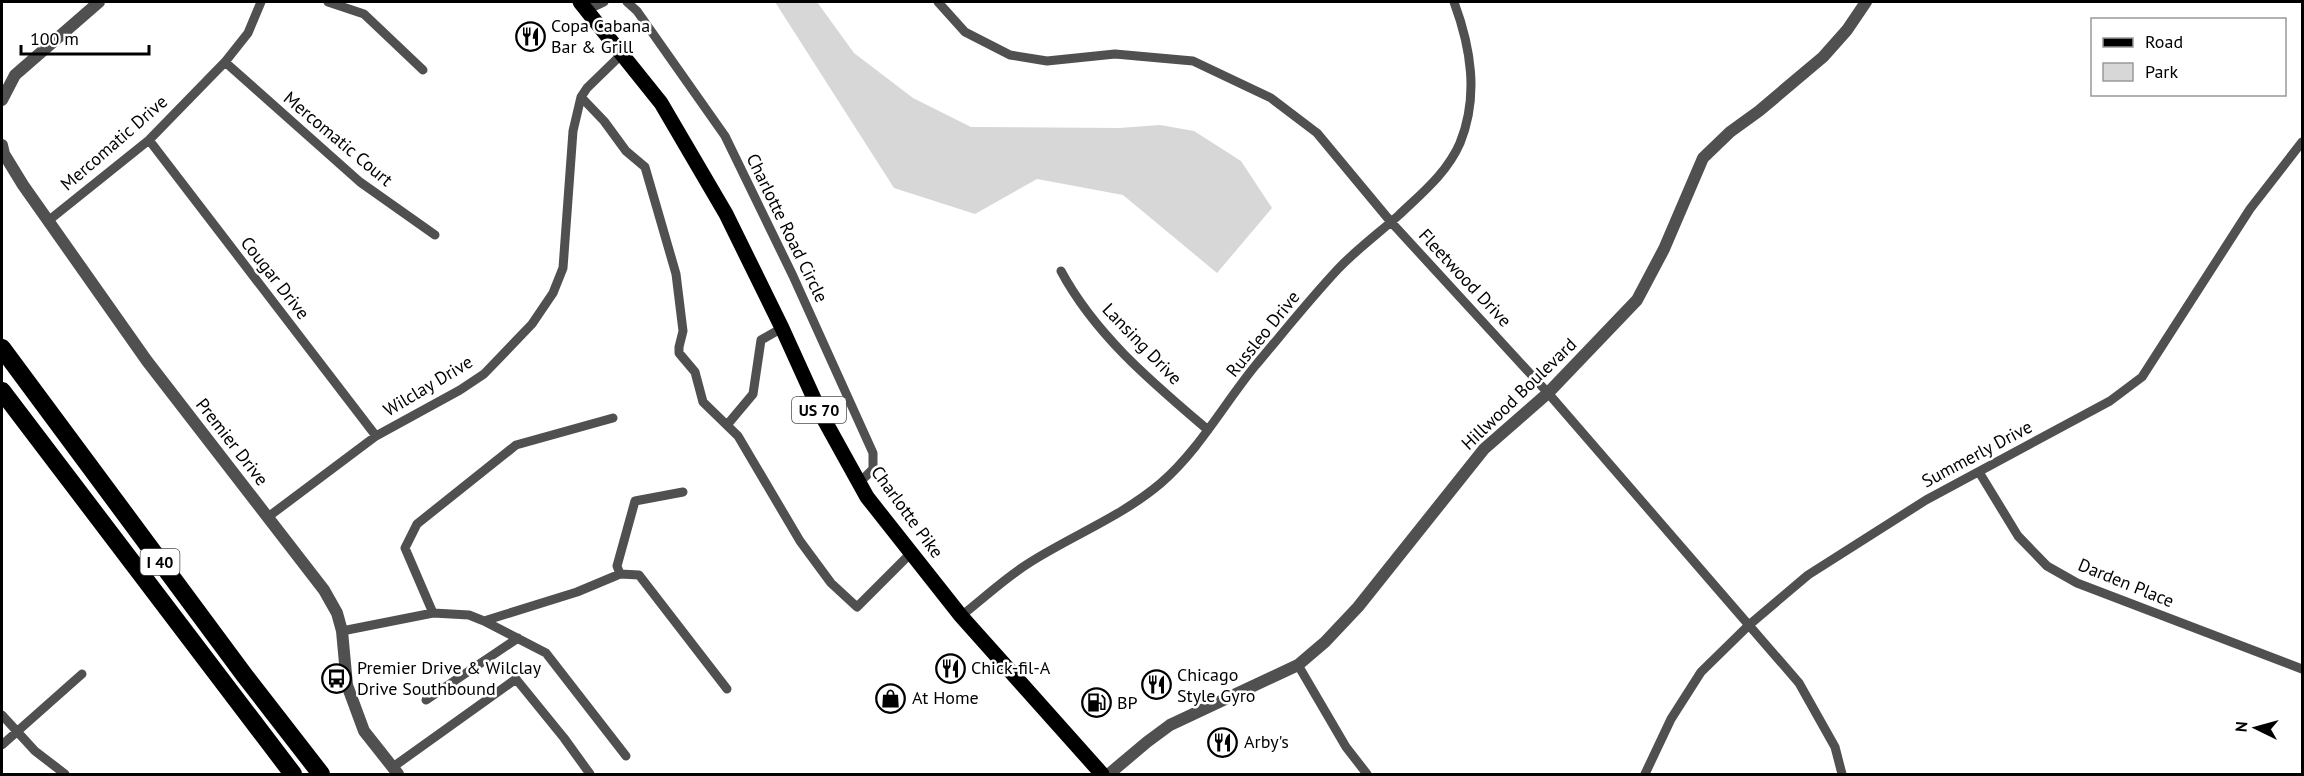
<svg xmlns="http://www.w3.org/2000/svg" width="2304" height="776" font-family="'PT Sans',sans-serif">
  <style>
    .green { fill: #d7d7d7 }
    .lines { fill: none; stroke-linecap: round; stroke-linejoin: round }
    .minor { stroke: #505050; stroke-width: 9 }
    .tertiary { stroke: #505050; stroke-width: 12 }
    .primary { stroke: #000; stroke-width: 15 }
    .motorway { stroke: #000; stroke-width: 18 }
    .labels { text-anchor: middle; stroke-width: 5; stroke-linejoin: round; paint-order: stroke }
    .shield { fill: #fff; stroke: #4c4c4c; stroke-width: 1.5 }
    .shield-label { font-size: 16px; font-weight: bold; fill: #000 }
    .poi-label { font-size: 18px; fill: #000; stroke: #fff; text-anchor: start }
    .street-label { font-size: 18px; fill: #000; stroke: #fff }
  </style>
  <rect width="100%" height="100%" fill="#fff"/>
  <path class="green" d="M775,2H817L854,53L913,98L971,127L1119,128L1160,125L1194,131L1241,161L1272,208L1217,273L1123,195L1037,179L975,214L894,188Z"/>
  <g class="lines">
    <path class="minor" d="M328,2L364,14L423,70
      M627,2L637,11L725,136L793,276L873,453V469L859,483
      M938,2L965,32L1010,55L1047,61L1115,54L1193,61L1271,98L1317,133L1391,222L1548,393L1799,683L1835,747L1842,774
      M587,10L604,2
      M225,62L360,182L435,235
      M581,97L604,121L626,151L645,167L676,274L683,331L679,347V353L695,372L703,402L738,436L800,541L831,583L857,607L911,553
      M149,140L376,436
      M48,221L149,140L225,62L248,33L261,2
      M1061,271C1096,336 1153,383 1208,430
      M727,425L753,394L761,340L782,328
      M1979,472L2018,536L2047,566L2077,583L2302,669
      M268,517L376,436L460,390L484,374L532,324L553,293L563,268L573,131L581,97L587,88L623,53
      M620,574L617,566L635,501L683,492
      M433,613L405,548L417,524L516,445L613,418
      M961,616C984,598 1005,578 1029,563C1073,535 1121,517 1161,483C1199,450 1224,404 1255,366C1282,334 1309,300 1338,269C1356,250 1379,233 1399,215C1422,193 1447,173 1460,143C1479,96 1471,48 1454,2
      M484,621L546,653L626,756
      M342,631L433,613L469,615L484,621L577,592L620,574L639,575L727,689
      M1298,665L1346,747L1367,774
      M426,700L518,638
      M2,715L35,751L65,774
      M2,745L82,674
      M393,767L516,679L564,738L590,774
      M1645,774L1671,719L1701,672L1749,625L1808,575L1926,500L2110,401L2142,377L2250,209L2302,142"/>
    <path class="tertiary" d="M2,100L15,75L99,2
      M2,145L4,154L23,185L147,361L324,590L337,613L342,631L347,685L364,731L398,774
      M1109,774L1147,742L1170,725L1298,665L1325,642L1358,607L1484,449L1548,393L1637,300L1664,249L1703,158L1730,132L1759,111L1823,57L1847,30L1866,2"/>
    <path class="primary" d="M580,2L661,103L726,214L782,328L821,414L867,497L961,616L1102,774"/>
    <path class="motorway" d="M2,348L245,676L321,774
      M2,391L293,774"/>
  </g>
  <defs>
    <symbol id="restaurant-ring" viewBox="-11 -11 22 22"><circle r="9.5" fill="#fff" stroke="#000" stroke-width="1.5"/><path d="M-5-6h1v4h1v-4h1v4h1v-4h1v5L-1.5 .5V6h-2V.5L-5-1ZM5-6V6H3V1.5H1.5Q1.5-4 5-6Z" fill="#000"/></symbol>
    <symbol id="bus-ring" viewBox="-11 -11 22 22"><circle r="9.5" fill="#fff" stroke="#000" stroke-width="1.5"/><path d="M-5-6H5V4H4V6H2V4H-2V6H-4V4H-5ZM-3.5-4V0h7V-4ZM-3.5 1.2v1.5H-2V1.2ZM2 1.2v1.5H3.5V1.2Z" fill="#000"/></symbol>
    <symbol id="shop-ring" viewBox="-11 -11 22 22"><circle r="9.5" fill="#fff" stroke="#000" stroke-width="1.5"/><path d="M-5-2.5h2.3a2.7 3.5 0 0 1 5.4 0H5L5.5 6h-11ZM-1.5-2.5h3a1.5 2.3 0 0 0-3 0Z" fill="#000"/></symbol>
    <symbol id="fuel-ring" viewBox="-11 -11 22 22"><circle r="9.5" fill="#fff" stroke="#000" stroke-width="1.5"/><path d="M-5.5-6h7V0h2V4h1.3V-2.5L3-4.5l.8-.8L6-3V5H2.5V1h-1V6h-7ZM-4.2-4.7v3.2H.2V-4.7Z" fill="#000"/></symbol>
  </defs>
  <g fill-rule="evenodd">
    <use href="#restaurant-ring" x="514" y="20" width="33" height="33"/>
    <use href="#restaurant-ring" x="934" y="652" width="33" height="33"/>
    <use href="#bus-ring" x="320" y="662" width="33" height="33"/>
    <use href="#restaurant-ring" x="1140" y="668" width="33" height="33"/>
    <use href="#shop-ring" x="874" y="682" width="33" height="33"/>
    <use href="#fuel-ring" x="1080" y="686" width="33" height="33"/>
    <use href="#restaurant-ring" x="1206" y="726" width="33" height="33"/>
  </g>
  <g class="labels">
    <g class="shield">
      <rect x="792" y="397" width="54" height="26" rx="4.5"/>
      <rect x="140.5" y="549" width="39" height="26" rx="4.5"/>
    </g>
    <g class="shield-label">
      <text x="819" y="416">US 70</text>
      <text x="160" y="568">I 40</text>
    </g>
    <g class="poi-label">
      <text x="551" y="32">Copa Cabana<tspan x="551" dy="21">Bar &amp; Grill</tspan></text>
      <text x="357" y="674">Premier Drive &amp; Wilclay<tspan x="357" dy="21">Drive Southbound</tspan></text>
      <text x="971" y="674">Chick-fil-A</text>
      <text x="1177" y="681">Chicago<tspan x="1177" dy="21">Style Gyro</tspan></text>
      <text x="912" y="704">At Home</text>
      <text x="1117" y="709">BP</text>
      <text x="1244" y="748">Arby's</text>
    </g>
    <g class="street-label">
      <text transform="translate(338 139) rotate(40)" y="6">Mercomatic Court</text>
      <text transform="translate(114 143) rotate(-41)" y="6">Mercomatic Drive</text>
      <text transform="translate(787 228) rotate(64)" y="6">Charlotte Road Circle</text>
      <text transform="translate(275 278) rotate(52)" y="6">Cougar Drive</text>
      <text transform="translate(1465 278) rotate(47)" y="6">Fleetwood Drive</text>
      <text transform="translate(1263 334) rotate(-51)" y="6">Russleo Drive</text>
      <text transform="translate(1142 344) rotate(46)" y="6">Lansing Drive</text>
      <text transform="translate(428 386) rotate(-31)" y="6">Wilclay Drive</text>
      <text transform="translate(1519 394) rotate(-44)" y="6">Hillwood Boulevard</text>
      <text transform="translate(232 442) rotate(52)" y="6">Premier Drive</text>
      <text transform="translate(1977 454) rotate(-28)" y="6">Summerly Drive</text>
      <text transform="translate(907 512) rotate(54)" y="6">Charlotte Pike</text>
      <text transform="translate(2126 583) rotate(22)" y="6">Darden Place</text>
    </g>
  </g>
  <rect width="2304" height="776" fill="none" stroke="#000000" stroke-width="6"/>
  <rect x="2091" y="18" width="195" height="78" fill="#ffffff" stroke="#999999" stroke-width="1.5"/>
  <rect x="2103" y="38" width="30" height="9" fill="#000000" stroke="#999999" stroke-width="1.5"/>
  <text x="2145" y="48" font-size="18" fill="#000000">Road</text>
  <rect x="2103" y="63" width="30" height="18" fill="#d7d7d7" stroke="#999999" stroke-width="1.5"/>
  <text x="2145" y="78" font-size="18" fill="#000000">Park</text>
  <g transform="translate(2256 728) rotate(275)" stroke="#ffffff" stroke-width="4.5" paint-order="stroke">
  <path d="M0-4.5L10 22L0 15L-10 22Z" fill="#000000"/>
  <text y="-9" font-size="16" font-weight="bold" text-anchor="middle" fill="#000000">N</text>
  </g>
  <path d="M21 45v9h128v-9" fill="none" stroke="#000000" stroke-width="3"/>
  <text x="30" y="45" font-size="18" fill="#000000" stroke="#ffffff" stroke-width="4.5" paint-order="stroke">100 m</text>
</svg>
